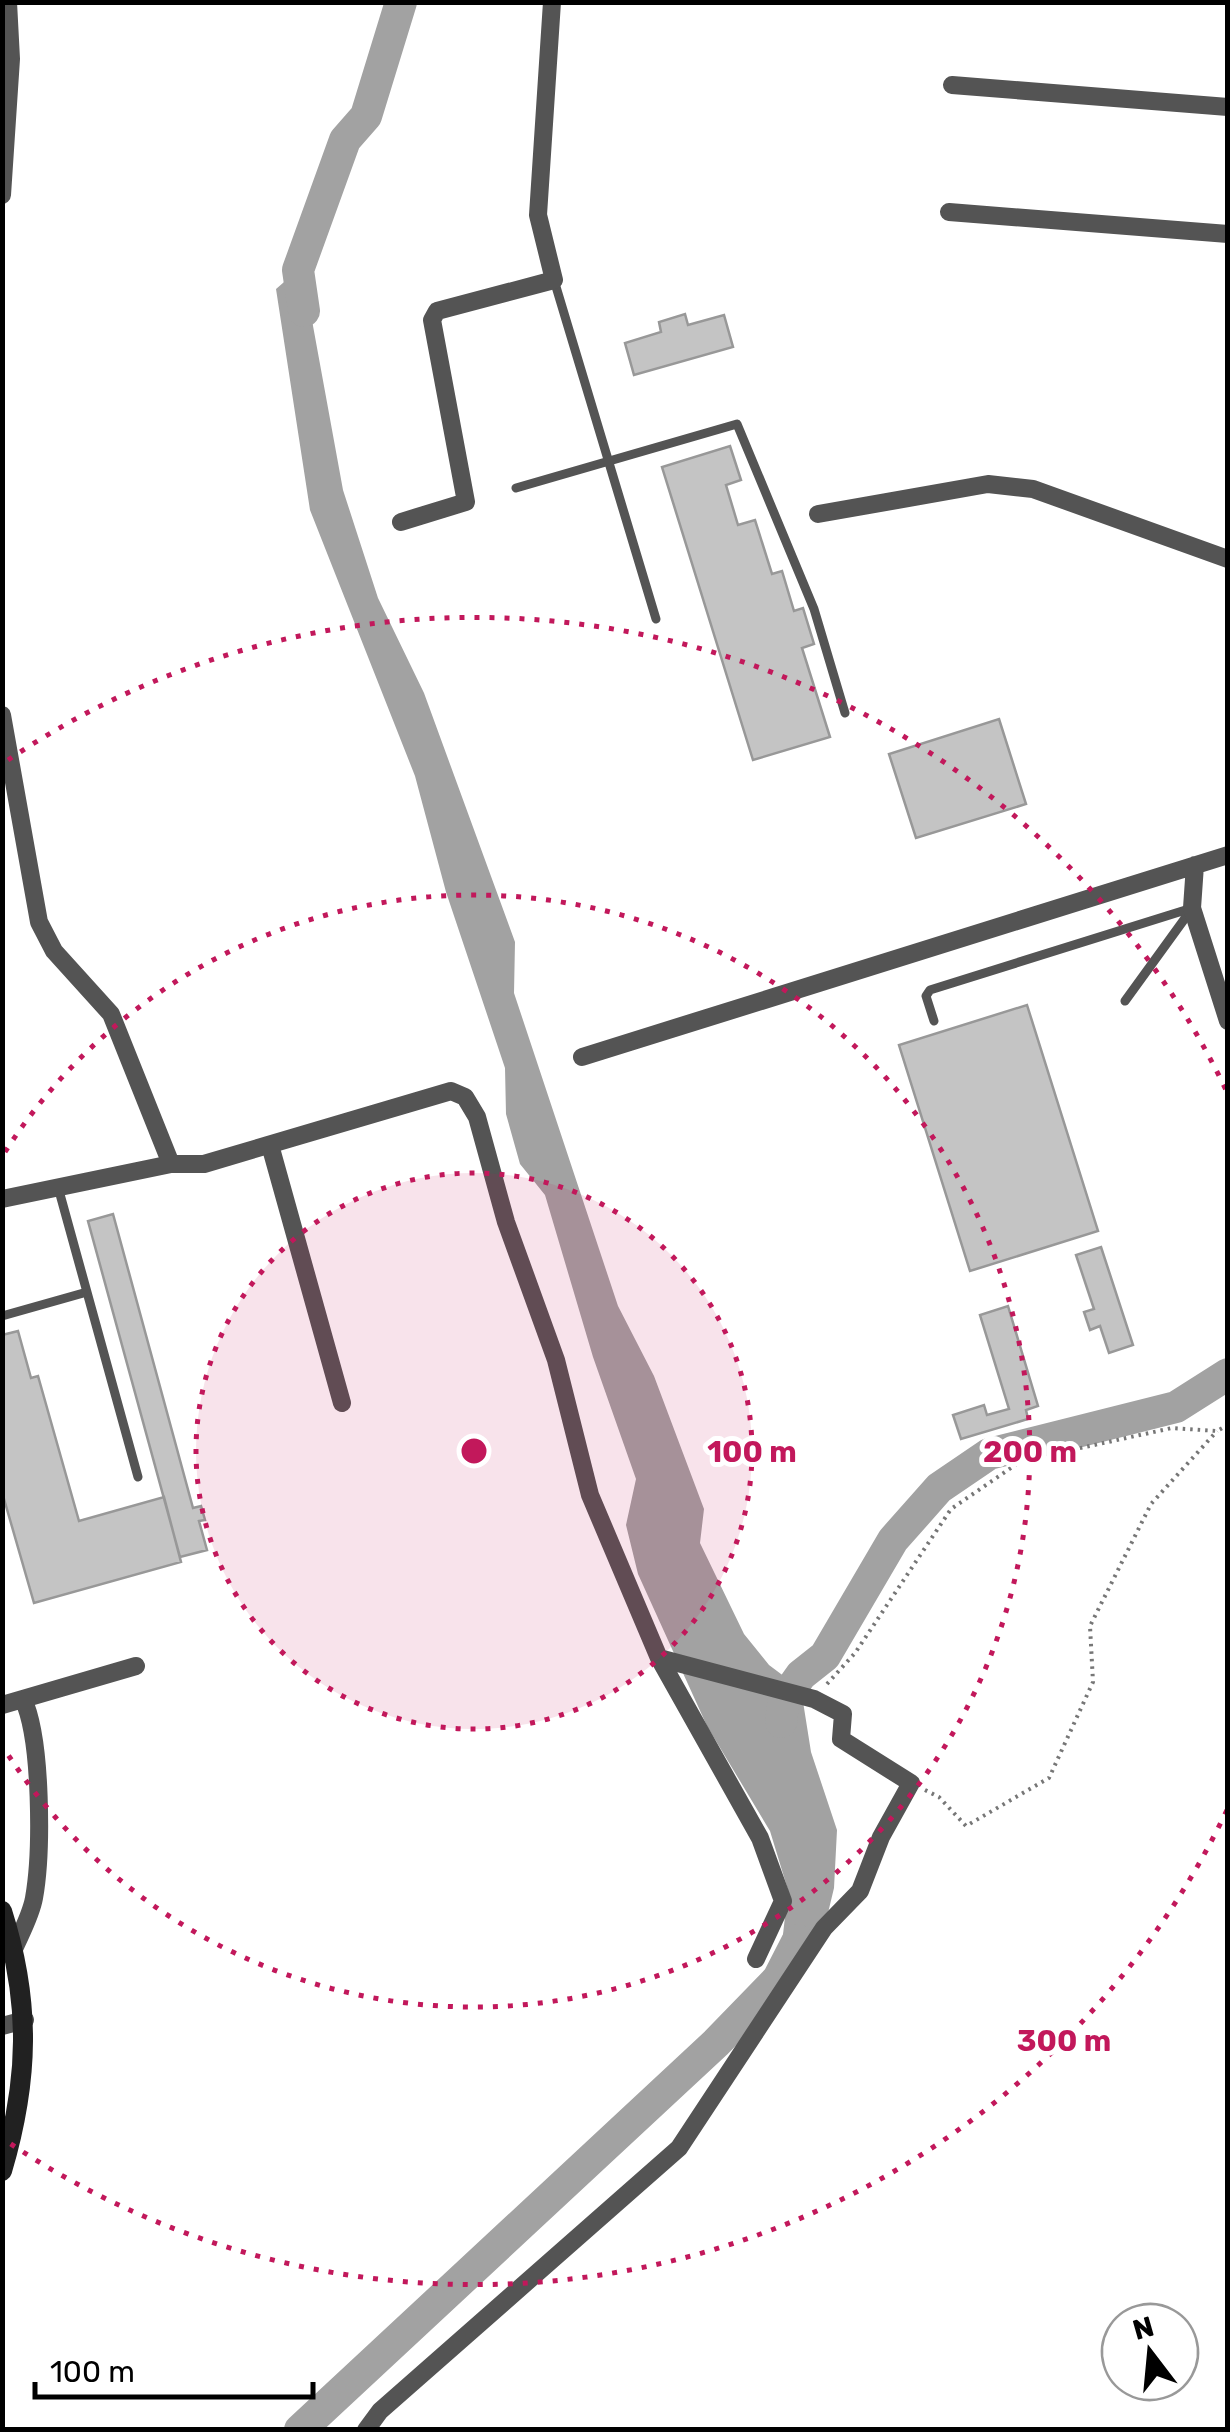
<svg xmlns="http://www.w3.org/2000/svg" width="1230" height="2432" font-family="Rubik,sans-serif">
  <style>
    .water { fill: #a2a2a2 }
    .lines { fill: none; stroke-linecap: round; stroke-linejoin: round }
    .river { stroke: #a2a2a2; stroke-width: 32 }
    .building { fill: #c4c4c4; stroke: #989898; stroke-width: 2.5 }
    .path { stroke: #767676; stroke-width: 4; stroke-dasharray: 2.5 5; stroke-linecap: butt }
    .lane { stroke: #545454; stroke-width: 9 }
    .street { stroke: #545454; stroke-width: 18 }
    .secondary { stroke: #212121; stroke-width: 20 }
    .ring { fill: none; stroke: #c2185b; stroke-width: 5; stroke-dasharray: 5 10 }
    .centre { fill: #c2185b; stroke: #fff; stroke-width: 5 }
    .ring-label { font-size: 30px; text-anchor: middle; font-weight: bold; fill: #c2185b; stroke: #fff; stroke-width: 10; stroke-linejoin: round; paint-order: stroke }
  </style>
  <rect width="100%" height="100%" fill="#fff"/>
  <path class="water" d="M298,270L307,293L343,490L378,598L424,693L515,942L514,993L618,1306L654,1376L704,1509L700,1543L744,1634L769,1665L801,1689L811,1752L837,1830L834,1888L828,1913L778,1979L788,1890L770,1831L707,1726L638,1574L626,1525L636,1479L593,1357L545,1195L520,1164L506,1114L505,1068L446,892L415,776L310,510L276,289Z"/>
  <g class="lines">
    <path class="river" d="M304,311L298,270L345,140L366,116L401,2
      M781,1722L784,1699L801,1675L825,1656L893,1540L939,1488L989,1454L1176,1407L1228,1374
      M300,2430L716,2043L778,1979L798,1940"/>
  </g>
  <path class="building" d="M685,314L688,325L724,315L733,347L634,375L625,343L661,332L659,322Z
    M730,446L741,480L726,485L738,525L755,520L772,574L782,571L794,611L803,608L814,644L802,648L830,737L753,760L662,467Z
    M999,719L1026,804L916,838L889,754Z
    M1027,1005L1098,1231L970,1271L899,1045Z
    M113,1214L193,1508L201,1506L205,1520L199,1521L207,1550L180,1557L88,1221Z
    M1101,1247L1133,1345L1109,1353L1100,1326L1090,1330L1084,1312L1094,1309L1076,1255Z
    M1008,1306L1038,1406L1026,1410L1028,1419L961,1439L953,1415L984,1405L987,1415L1009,1409L980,1315Z
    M18,1331L31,1378L38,1376L79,1521L164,1497L181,1562L34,1603L2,1492V1335Z"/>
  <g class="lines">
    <path class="path" d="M827,1684L855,1653L951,1509L1021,1461L1172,1428L1217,1431L1228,1425
      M925,1790L939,1797L966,1826L1049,1778L1093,1682L1090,1626L1151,1504L1217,1431"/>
    <path class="lane" d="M554,280L656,619
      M516,488L737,424L814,609L845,713
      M1125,1001L1191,910
      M934,1021L926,996L930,990L1192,908
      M58,1187L138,1477
      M2,1316L87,1292"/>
    <path class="street" d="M952,85L1228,107
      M2,195L11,59L8,2
      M949,212L1228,234
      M818,514L988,484L1033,489L1228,559
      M401,522L466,502L432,320L437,311L554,280L538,215L552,2
      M2,715L39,922L54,951L111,1014L171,1164
      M1195,865L1192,908L1228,1021
      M582,1057L1228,855
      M270,1145L342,1403
      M2,1199L171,1164H204L451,1091L465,1097L477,1117L506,1222L556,1360L590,1495L659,1658
      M2,1705L136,1666
      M14,1949C21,1933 31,1915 34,1898C42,1853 42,1739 23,1699
      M2,2026L25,2020
      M366,2430L380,2411L679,2148L824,1928L860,1891L881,1837L911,1783L841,1739L843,1714L814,1699L659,1658L760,1838L783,1901L756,1959"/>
    <path class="secondary" d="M2,1911C31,2002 29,2080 2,2171"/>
  </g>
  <circle cx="474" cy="1451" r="278" fill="#c2185b" fill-opacity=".12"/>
  <g class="ring">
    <circle cx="474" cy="1451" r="278"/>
    <path d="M5 1152A556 556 0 1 1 5 1750"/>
    <path d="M1227 1810A834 834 0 0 1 8 2142M8 760A834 834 0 0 1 1227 1092"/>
  </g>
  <circle cx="474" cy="1451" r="15" class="centre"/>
  <g class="ring-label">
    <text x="752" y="1462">100 m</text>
    <text x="1030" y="1462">200 m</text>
    <text x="1064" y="2051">300 m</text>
  </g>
  <rect width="1230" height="2432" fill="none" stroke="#000000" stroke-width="10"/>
  <g transform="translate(1150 2352) rotate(344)"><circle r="48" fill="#ffffff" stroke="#999999" stroke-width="2.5"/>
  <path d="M0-8L18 38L0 25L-18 38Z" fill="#000000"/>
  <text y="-15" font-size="28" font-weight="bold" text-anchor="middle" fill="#000000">N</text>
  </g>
  <path d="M35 2382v15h278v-15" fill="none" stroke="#000000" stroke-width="5"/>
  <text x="50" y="2382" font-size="30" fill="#000000" stroke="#ffffff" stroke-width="8" paint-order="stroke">100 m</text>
</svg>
